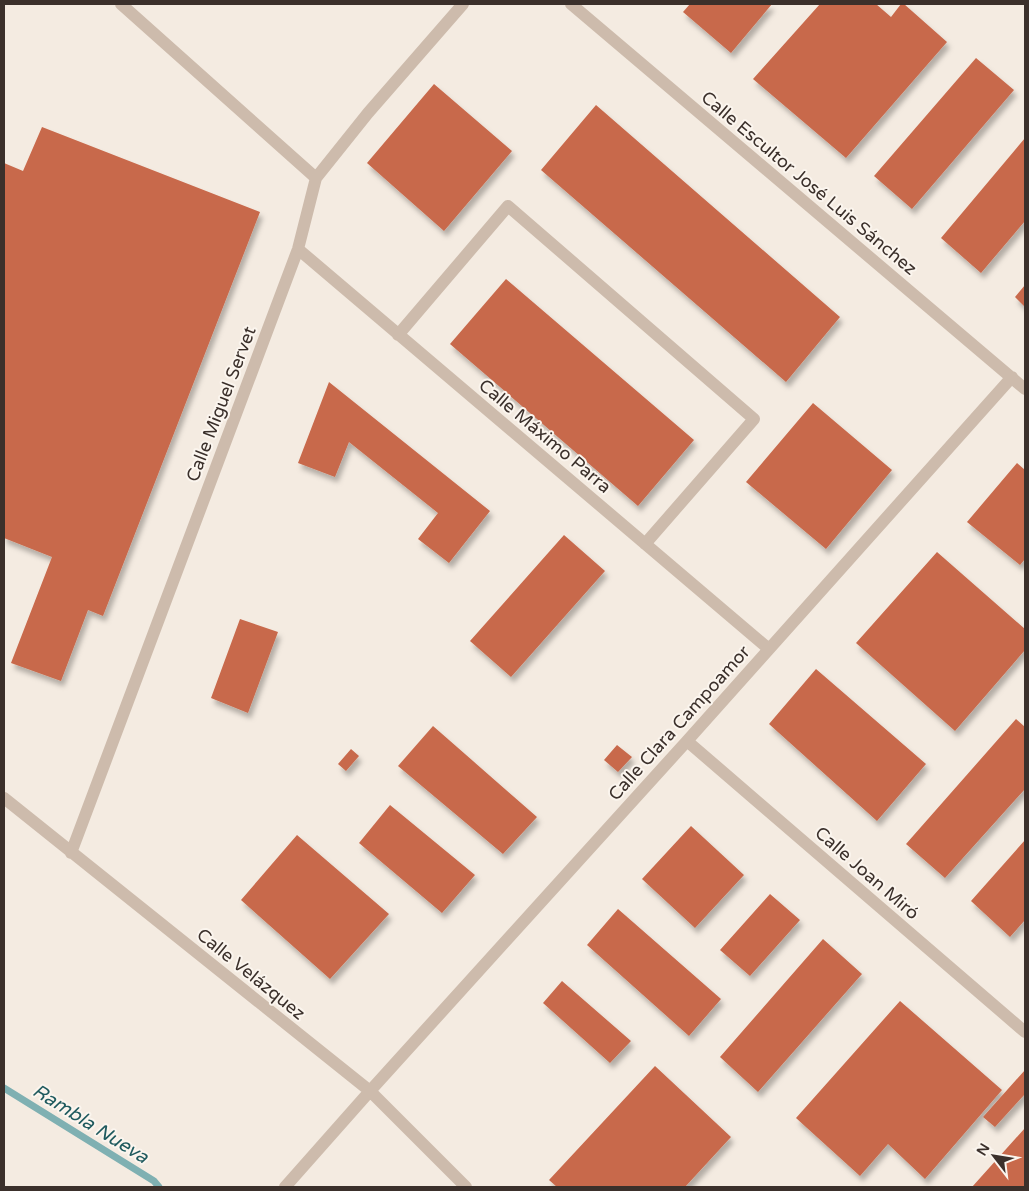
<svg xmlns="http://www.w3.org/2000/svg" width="1029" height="1191" font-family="'Varela Round',sans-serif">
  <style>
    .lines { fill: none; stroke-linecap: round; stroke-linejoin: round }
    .stream { stroke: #7fb0b2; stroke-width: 7 }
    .building { fill: #c8694b; filter: url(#shadow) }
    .minor { stroke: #cdbbac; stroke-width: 12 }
    .labels { text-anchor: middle; stroke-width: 4; stroke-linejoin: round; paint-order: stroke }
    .street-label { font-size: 18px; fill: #3b302b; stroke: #fbf5ee }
    .water-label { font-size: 19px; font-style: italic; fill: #1f5a5e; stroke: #fbf5ee }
  </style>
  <defs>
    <filter id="shadow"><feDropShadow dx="3" dy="5.5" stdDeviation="2.5" flood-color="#0004"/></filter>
  </defs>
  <rect width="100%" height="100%" fill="#f4ebe1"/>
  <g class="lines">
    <path class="stream" d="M4,1088L154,1181L159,1187"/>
  </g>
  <path class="building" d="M690,4H772L731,53L683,12Z
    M820,4H876L891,17L901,4H904L947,42L846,158L753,79Z
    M976,58L1014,90L912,209L874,176Z
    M434,84L512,151L444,231L367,163Z
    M596,105L840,317L786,382L541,170Z
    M42,127L260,212L103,616L88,610L61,681L11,663L52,557L4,538V163L23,171Z
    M1025,138V221L981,273L941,238Z
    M506,279L694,440L638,506L450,344Z
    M1025,285V307L1015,297Z
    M329,382L490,511L449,563L418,539L438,513L349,442L335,477L298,463Z
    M813,403L892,470L826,549L746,482Z
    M1017,463L1025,470V559L1020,565L967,522Z
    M564,535L605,571L511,677L470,641Z
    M937,552L1025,629V650L955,731L856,643Z
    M240,619L278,632L248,713L211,698Z
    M816,669L926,764L877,821L769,724Z
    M1016,719L1025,727V789L945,878L906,844Z
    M433,726L537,817L503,854L398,766Z
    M617,745L632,757L618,772L604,760Z
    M351,749L359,756L346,771L338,764Z
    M390,805L475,875L442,913L359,843Z
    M691,826L744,875L695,928L642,879Z
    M297,835L389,914L330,979L241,900Z
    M1025,840V920L1010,937L971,901Z
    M770,894L800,920L750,976L720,950Z
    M618,909L721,999L689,1036L587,945Z
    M823,939L862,974L758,1092L720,1057Z
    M562,981L631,1041L610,1063L543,1003Z
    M900,1001L1002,1090L925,1179L888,1144L860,1176L796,1118Z
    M655,1066L731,1137L685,1187H557L549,1180Z
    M1025,1070V1094L995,1127L983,1117Z
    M1025,1128V1187H972Z"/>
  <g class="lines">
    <path class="minor" d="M121,4L316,178
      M571,4L1025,389
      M298,249L769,649
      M398,335L508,206L754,419L645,544
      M687,741L1025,1032
      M4,798L370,1091L466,1187
      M71,853L298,249L316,178L368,113L463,4
      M285,1187L370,1091L687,741L1012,377"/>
  </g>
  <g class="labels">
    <g class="street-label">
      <text transform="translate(809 183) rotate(40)" y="6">Calle Escultor José Luis Sánchez</text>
      <text transform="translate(221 404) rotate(-69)" y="6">Calle Miguel Servet</text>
      <text transform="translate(545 436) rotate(40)" y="6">Calle Máximo Parra</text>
      <text transform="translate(679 723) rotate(-48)" y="6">Calle Clara Campoamor</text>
      <text transform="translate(867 873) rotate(41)" y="6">Calle Joan Miró</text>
      <text transform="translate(251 974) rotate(39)" y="6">Calle Velázquez</text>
    </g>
    <g class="water-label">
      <text transform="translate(91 1123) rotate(32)" y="7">Rambla Nueva</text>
    </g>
  </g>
  <rect width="1029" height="1191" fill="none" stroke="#3b302b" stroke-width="10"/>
  <g transform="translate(994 1156) rotate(301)" stroke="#fbf5ee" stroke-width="4" paint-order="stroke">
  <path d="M0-4L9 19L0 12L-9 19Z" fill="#3b302b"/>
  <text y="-8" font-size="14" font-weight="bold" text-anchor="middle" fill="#3b302b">N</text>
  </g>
</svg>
